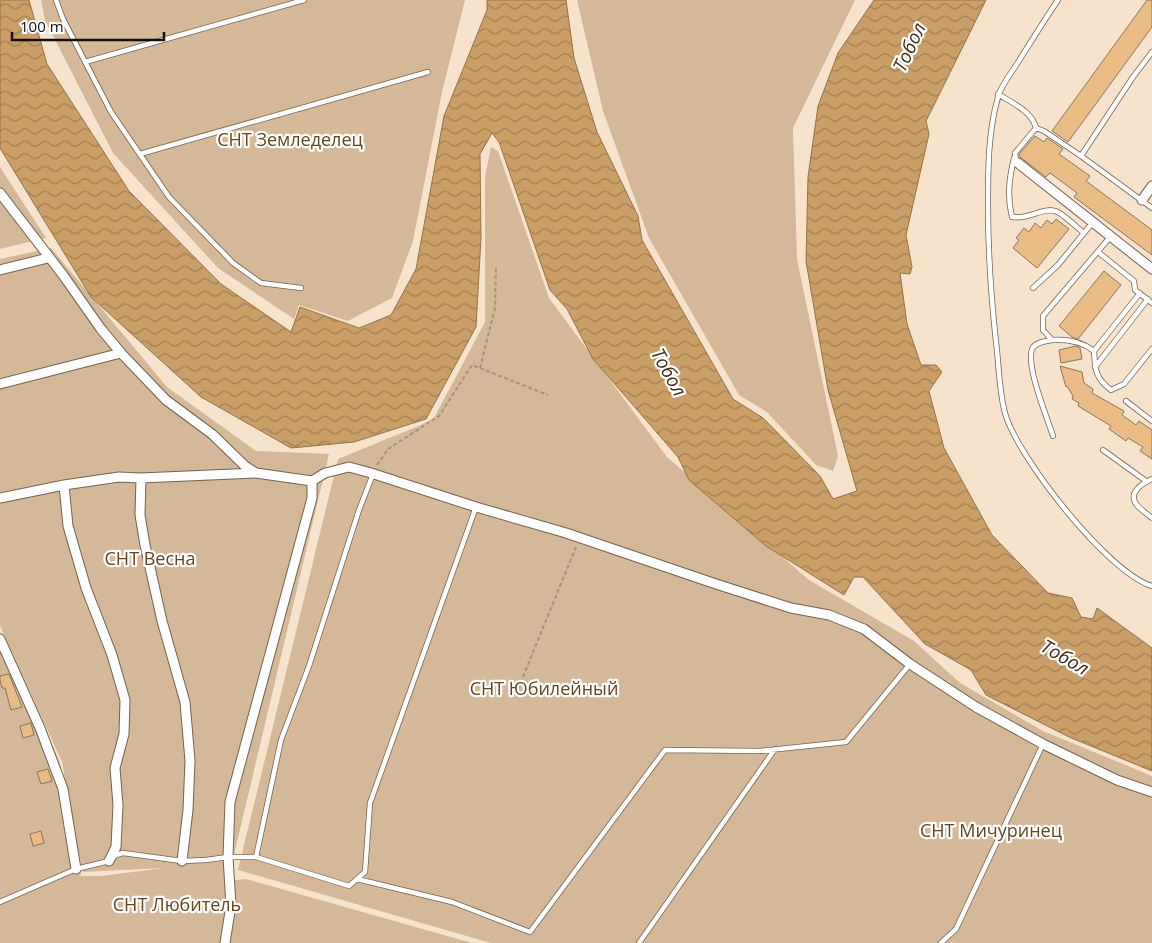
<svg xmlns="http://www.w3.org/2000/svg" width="1152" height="943" font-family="'Open Sans',sans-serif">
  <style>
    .garden { fill: #d4b897; fill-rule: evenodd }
    .water { fill: url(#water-waves); stroke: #93734a }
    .building { fill: #eabc85; stroke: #877661 }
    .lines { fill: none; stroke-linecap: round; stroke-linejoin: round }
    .service-casing { stroke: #73624e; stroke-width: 6 }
    .minor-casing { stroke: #73624e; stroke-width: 11 }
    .path { stroke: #a39583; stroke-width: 2; stroke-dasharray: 4 2.5; stroke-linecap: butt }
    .service { stroke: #fff; stroke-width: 4.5 }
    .minor { stroke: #fff; stroke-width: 9 }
    .labels { text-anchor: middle; stroke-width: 4.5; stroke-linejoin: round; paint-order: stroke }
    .park-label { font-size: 18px; fill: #65461c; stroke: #fff }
    .water-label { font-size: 19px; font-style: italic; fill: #3f2c13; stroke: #fff }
  </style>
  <defs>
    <pattern id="water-waves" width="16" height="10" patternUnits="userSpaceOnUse" patternTransform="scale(1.25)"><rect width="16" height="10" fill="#ca9e67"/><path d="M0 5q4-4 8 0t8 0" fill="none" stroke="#a37f53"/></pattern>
  </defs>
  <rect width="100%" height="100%" fill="#f7e3cc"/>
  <path class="garden" d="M41,0H465L442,92L413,241L392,298L348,321L299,305L294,319L218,268L113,153L45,20Z
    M577,0H855L793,128L797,259L838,456L833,471L816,465L767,412L739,395L649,238L603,111Z
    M491,147L498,151L549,298L667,457L809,580L914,641L960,683L1043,731L1152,776V943H491L238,870L338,459L421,425L434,418L485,322V177Z
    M0,167L46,238L0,249Z
    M51,248L167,387L256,451L329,454L232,863L225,881L246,879L472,943H0V632L59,760L70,806L62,762L0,626V259ZM75,836L83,872L164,868L101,876H79L81,874Z"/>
  <path class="water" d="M0,0H29L47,64L129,191L221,284L291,332L300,307L359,328L391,315L416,269L444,116L487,10V0H566L574,58L597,132L638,216L642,240L733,399L763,418L820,476L833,499L857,491L828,390L806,261L808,177L818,106L838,53L874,0H986L926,121L929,134L906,235L912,267L910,274L900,273L907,324L921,365H936L942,372L929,391L944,448L992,535L1048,593L1072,598L1081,617L1093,619L1097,608L1152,648V771L1069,737L986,695L971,670L925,644L863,577H854L844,595L766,546L689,480L678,457L593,359L567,309L550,290L499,142L492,133L480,154L481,238L476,327L426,419L354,442L291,448L201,397L91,297L0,148Z"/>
  <path class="building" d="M1147,0H1152V27L1068,142L1052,131Z
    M1035,136L1044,142L1047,138L1063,149L1059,154L1090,176L1086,181L1152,230V255L1074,197L1077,193L1050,173L1046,177L1020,157L1019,154Z
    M1056,219L1069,229L1037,268L1013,248L1019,240L1016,238L1024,228L1029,232L1035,223L1041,228L1047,220L1052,224Z
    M1104,271L1121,285L1078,339L1072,337L1059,326Z
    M1076,346L1080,348L1082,359L1061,363L1059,350Z
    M1060,366L1082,372L1084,383L1093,389L1092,393L1124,411L1122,415L1136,425L1139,421L1152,430V459L1140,451L1143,447L1128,438L1126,441L1109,429L1111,426L1078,406L1079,403L1072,399L1073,396L1067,386L1066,387Z
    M9,674L22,707L11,710L5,688H2L0,680V676Z
    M31,723L34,735L23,738L20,726Z
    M48,769L52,781L41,784L37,772Z
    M41,831L44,843L33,846L30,834Z"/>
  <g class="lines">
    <defs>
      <path id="service" d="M56,0L63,19L111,112L169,197L233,263L261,283L301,288
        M1058,0C1043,22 1029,45 1015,67C1009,76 1001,86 998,97C988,132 988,169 988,206C988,251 991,296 996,342C999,365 999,391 1005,413C1017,457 1109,574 1152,586
        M1152,52L1133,77L1081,156L1152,208
        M85,62L304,0
        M998,94C1012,103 1032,111 1036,128
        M140,154L428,72
        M1014,158C1009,179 1007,197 1012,217C1028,220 1043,207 1055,211C1063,213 1077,228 1084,233
        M1016,160L1015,153L1036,128L1044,131L1081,156
        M1098,252L1134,281L1135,290L1152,303
        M1033,288L1058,265L1093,222
        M1052,340L1043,330V316L1111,236
        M1094,351L1140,293
        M1095,367L1148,299
        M1126,401L1152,421
        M1053,436C1047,417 1026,367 1032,349C1035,342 1047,341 1053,340C1067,339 1082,342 1094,351C1095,369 1095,378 1111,390L1124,384L1152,349
        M1103,450L1146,481
        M373,474L359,510L309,666L281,740L256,857L349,886L365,872L370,803L476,507
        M1152,479C1143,483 1128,492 1136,504C1140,509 1147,514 1152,518
        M357,879L452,902L530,932L665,750L760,751L846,742L910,664
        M0,902L76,869L109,861L116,855L123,853L182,861L206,860L228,857H256
        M639,943L775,749
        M941,943L956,929L1043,744"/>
      <path id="minor" d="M1018,163L1152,269
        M0,193L63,275L101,329L121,353L166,400L212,434L245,466L256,473L312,481
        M1142,200L1152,186
        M0,270L48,258
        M0,384L121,353
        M141,478L140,515L145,545L162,621L185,702L190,761L188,810L182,861
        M64,485L68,526L86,588L112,655L125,700L124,734L115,768L118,805L116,847L109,861
        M0,498L64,485L119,477L141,478L256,473
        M0,639L40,728L63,789L76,869
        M225,943L231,905L228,857L230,802L312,498V481L325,473L349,467L371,473L476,507L566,533L716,584L791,608L829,615L864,629L910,664L976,707L1043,744L1117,780L1152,792"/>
    </defs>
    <use href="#service" class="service-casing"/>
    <use href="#minor" class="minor-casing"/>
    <path class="path" d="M480,368L495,308L496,266
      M377,465L388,449L439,416L472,365L548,395
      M518,689L576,547"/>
    <use href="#service" class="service"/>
    <use href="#minor" class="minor"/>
  </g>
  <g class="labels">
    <g class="park-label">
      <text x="290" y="146">СНТ Земледелец</text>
      <text x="150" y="565">СНТ Весна</text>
      <text x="544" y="695">СНТ Юбилейный</text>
      <text x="991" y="837">СНТ Мичуринец</text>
      <text x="177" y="911">СНТ Любитель</text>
    </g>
    <g class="water-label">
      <text transform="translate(909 47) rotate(-65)" y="7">Тобол</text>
      <text transform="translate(669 372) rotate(61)" y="7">Тобол</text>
      <text transform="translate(1065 657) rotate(30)" y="7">Тобол</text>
    </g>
  </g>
  <path d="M12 32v8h152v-8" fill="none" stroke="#140e06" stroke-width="2.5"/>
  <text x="20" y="32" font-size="15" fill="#140e06" stroke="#ffffff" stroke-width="4" paint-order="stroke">100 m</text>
</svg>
